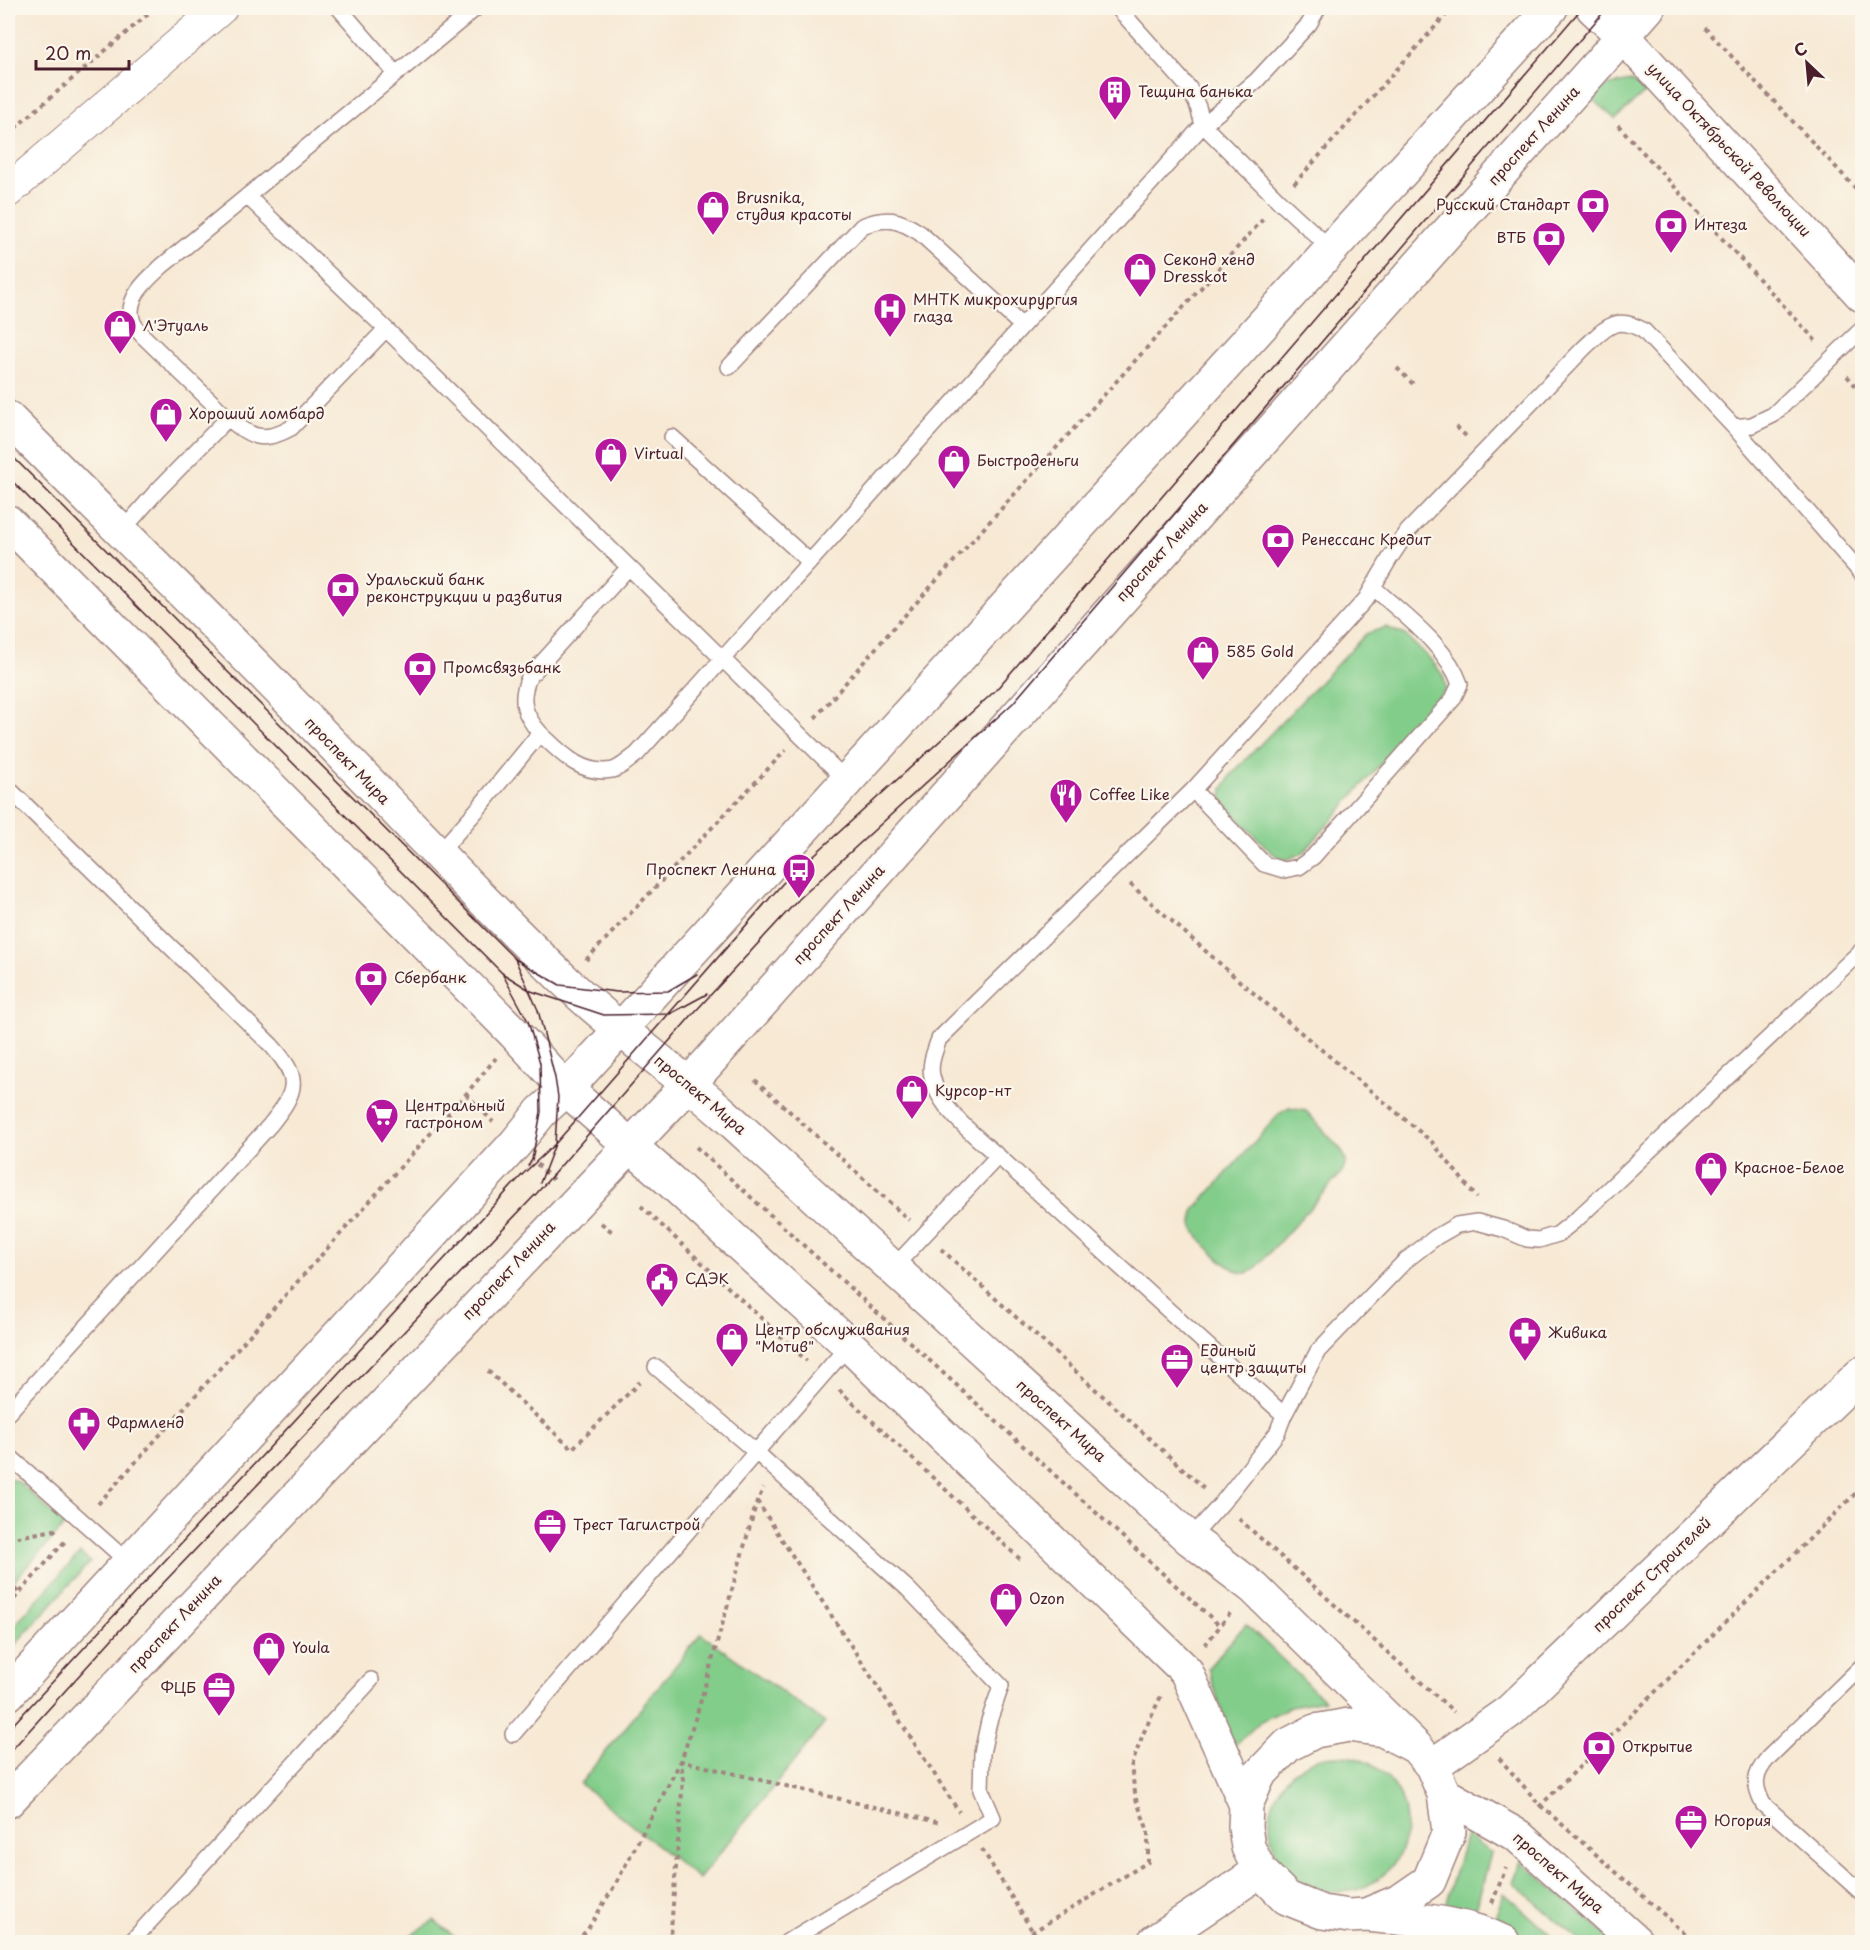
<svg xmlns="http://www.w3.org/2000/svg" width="1870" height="1950" font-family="'Playpen Sans',sans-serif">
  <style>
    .green { fill: #82cd8a; stroke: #66765a; stroke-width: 1.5 }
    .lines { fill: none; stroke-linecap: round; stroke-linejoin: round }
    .lane-casing { stroke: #a08480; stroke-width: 18 }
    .street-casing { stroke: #a08480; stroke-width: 34 }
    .secondary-casing { stroke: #a08480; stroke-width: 36 }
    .path { stroke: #a08480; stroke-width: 4; stroke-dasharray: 4.5 4.5; stroke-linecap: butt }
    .lane { stroke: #fff; stroke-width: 15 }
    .street { stroke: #fff; stroke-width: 32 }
    .secondary { stroke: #fff; stroke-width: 33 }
    .tram { stroke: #4a1f2b; stroke-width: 1.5 }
    .labels { text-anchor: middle; stroke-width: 4.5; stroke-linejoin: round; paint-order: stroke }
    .poi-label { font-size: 15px; fill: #4a1f2b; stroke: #fbf7ec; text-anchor: start }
    .street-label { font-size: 15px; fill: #4a1f2b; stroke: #fbf7ec }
  </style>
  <rect width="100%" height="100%" fill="#fbf7ec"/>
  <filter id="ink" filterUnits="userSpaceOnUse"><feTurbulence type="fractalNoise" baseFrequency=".0167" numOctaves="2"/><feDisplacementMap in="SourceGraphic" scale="12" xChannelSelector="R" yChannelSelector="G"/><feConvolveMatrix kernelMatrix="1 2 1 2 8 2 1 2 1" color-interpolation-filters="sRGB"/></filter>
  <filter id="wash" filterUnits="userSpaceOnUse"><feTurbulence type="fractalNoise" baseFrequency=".008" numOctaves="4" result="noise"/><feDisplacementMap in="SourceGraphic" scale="24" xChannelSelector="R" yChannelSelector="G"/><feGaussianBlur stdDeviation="1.35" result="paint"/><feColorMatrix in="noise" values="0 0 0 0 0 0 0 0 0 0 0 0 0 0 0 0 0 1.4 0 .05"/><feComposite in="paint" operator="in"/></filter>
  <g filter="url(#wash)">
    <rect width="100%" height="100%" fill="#f7e9d4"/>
    <path class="green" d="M1631,81L1648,90L1615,119L1593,99L1605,86Z
      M1386,627L1405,635L1431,660L1443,675L1446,689L1303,853L1286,860L1272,853L1222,802L1223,789L1231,775L1366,634Z
      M1289,1108L1306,1111L1342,1151L1346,1161L1343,1171L1254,1270C1253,1270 1247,1273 1246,1273C1232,1275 1194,1237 1192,1224C1192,1220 1194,1214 1194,1210L1279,1114Z
      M8,1478L19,1482L65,1525L8,1587Z
      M80,1553L90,1562L8,1652V1632Z
      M1246,1624L1324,1700L1291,1706L1260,1722L1233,1747L1208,1668Z
      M701,1634L825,1723L699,1879L580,1784Z
      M1270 1824a68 68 0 1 1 136 0a68 68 0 1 1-136 0Z
      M1466,1835L1491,1853L1476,1909H1444Z
      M1521,1861L1614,1942H1581L1513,1882Z
      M1504,1893L1559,1942H1520L1494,1920Z
      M434,1920L461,1942H401Z"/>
  </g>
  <g filter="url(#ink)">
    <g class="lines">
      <defs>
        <path id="lane" d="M339,8L396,74L162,266C148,279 126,297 132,319C133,325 138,330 142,335L228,418C251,438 264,443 291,428L386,329
          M1118,8L1189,88L1198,107L1203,125L1279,201L1331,249
          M396,74L476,8
          M247,196L386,329L847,781
          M729,367L862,226C887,216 898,219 920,233L1022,326
          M1734,427L1862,574
          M672,437L809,561
          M121,532L156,492L228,418
          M540,733C524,715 519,700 529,677L629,567
          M8,788L271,1045C302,1079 297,1091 270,1125L8,1413
          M1193,790L1264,864L1284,870L1299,867L1313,857L1453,699L1460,684C1447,646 1402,614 1373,587
          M437,855L477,810L540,733C560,752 581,776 613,770C621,768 630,759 637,754L1203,125L1256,81L1309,24L1318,8
          M998,1156L1284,1415
          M893,1268L998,1156C975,1136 938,1108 932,1076C929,1064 935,1051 939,1039L1193,790L1366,599L1390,558L1408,531L1584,348C1605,329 1615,313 1644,331L1734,427L1752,425L1773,415L1862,329
          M656,1367L756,1452L849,1345
          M8,1455L128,1562
          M1190,1539L1222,1503L1277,1433L1284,1415L1318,1351L1405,1261L1436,1237L1457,1225L1477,1222L1503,1229L1527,1239L1539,1240L1558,1234L1578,1218L1862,950
          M1862,1666L1768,1758C1754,1775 1753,1784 1763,1804L1862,1893
          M513,1734L756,1452L908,1589L1001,1686L989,1721L982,1753L981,1790L993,1818L787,1942
          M131,1942L371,1680"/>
        <path id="street" d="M8,191L221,8"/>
        <path id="secondary" d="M1593,8L1623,36L1862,295
          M8,418C100,511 193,602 285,696C378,790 467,887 563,979C614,1028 672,1068 725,1115L1190,1539L1254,1588L1416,1747
          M8,522L514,1033L566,1089L668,1179L849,1345L1186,1671L1246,1805
          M8,1694L515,1144L541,1112L566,1089L1551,8
          M1349,1725L1383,1730L1416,1747L1432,1766L1444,1794L1449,1832L1429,1881L1400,1901L1366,1915L1349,1916L1322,1912L1287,1898L1260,1871L1248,1847L1245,1827L1246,1805L1259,1775L1288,1745L1315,1731Z
          M1432,1766L1510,1711L1862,1373
          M1444,1794L1518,1836L1636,1942
          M8,1801L689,1084L1648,8
          M1368,1915C1414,1920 1462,1921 1503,1942
          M1154,1942L1260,1871"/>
      </defs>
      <use href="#lane" class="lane-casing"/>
      <use href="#street" class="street-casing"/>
      <use href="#secondary" class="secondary-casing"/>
      <path class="path" d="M1705,28L1862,195
        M1618,125L1816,341
        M8,134L155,8
        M1294,184L1452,8
        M1397,368L1413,384
        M1847,376L1862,393
        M1456,427L1466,436
        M815,718L889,633L1265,217
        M1130,884L1244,985L1432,1142L1477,1198
        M586,960L786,750
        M755,1080L909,1220
        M466,1094L493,1122
        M696,1147L1219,1625
        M537,1164L553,1180
        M641,1206L807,1361
        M601,1223L615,1234
        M941,1249L1204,1488
        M488,1371L572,1449L640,1382
        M839,1390L1022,1561
        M757,1501L959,1812
        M98,1504L466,1094L496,1058
        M1239,1519L1454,1712
        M8,1539L54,1530L56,1532
        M8,1583L19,1593
        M8,1606L67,1539
        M1205,1645L1232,1611
        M1499,1758L1540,1805L1695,1942
        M1539,1807L1862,1487
        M982,1849L1033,1932
        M1492,1903L1506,1868
        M576,1942L588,1929L615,1885L681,1761L699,1707L757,1501L764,1488
        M670,1942L683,1779L681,1761L941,1823
        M1016,1942L1148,1862V1831L1136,1799L1131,1767L1143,1734L1161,1696"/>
      <use href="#lane" class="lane"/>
      <use href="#street" class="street"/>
      <use href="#secondary" class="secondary"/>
      <path class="tram" d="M8,452L515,959L560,985L617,992L668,991L697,974
        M8,477L502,973L531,991L604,1015L670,1014L707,994
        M515,959L538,1010L555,1078L558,1097L555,1144L540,1183
        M503,975L528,1021L540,1063L541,1112L532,1160L528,1166
        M8,1730L523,1174L555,1144L783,883L995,691L1582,8
        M8,1754L148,1599L537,1193L692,1015L799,899L1013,703L1607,8"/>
    </g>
  </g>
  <defs>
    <symbol id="building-pin" viewBox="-11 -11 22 30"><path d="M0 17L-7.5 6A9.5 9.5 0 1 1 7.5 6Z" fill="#b5179e" stroke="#fbf7ec"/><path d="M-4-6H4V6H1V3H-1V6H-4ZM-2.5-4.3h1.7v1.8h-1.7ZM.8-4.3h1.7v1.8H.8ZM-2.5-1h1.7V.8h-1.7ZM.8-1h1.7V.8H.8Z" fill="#fff"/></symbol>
    <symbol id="bank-pin" viewBox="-11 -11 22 30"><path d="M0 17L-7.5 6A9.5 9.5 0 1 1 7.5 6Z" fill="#b5179e" stroke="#fbf7ec"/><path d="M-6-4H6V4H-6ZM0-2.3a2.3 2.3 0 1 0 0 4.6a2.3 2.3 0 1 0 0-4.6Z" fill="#fff"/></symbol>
    <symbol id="shop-pin" viewBox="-11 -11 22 30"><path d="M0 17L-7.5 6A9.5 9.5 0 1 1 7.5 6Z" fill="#b5179e" stroke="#fbf7ec"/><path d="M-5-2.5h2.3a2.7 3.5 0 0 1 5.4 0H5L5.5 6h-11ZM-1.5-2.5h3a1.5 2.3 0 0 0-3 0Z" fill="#fff"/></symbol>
    <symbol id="hospital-pin" viewBox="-11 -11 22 30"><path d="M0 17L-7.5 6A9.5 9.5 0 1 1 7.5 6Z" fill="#b5179e" stroke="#fbf7ec"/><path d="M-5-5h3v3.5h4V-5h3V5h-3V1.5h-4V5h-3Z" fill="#fff"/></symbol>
    <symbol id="restaurant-pin" viewBox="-11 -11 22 30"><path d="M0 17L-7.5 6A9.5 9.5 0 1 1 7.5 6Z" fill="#b5179e" stroke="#fbf7ec"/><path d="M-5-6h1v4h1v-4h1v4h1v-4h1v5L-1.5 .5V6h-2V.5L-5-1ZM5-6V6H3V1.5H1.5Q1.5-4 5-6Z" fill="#fff"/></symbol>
    <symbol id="bus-pin" viewBox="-11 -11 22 30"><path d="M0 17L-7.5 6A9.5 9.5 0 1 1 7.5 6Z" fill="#b5179e" stroke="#fbf7ec"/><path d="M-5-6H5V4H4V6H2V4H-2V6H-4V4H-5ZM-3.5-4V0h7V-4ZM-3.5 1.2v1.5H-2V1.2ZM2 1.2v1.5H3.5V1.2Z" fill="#fff"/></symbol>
    <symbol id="supermarket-pin" viewBox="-11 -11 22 30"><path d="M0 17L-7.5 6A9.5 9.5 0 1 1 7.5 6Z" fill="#b5179e" stroke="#fbf7ec"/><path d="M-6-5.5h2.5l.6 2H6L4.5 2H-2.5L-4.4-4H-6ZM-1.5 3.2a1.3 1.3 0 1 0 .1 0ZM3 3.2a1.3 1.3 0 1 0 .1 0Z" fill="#fff"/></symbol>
    <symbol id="civic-pin" viewBox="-11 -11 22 30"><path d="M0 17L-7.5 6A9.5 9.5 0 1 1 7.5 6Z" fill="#b5179e" stroke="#fbf7ec"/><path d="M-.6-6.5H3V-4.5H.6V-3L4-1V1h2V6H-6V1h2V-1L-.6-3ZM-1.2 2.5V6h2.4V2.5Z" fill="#fff"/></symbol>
    <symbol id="pharmacy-pin" viewBox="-11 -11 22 30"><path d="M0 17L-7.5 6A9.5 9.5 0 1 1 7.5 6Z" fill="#b5179e" stroke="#fbf7ec"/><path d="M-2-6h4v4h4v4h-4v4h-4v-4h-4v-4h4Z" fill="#fff"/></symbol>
    <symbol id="office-pin" viewBox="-11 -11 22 30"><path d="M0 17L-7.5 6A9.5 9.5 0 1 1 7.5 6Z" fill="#b5179e" stroke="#fbf7ec"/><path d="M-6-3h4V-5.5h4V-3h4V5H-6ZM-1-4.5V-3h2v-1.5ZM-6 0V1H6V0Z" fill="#fff"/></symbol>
  </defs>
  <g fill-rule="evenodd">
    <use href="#building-pin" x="1096" y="73" width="38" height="52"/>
    <use href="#bank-pin" x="1574" y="186" width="38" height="52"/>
    <use href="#shop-pin" x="694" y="188" width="38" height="52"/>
    <use href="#bank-pin" x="1652" y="206" width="38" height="52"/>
    <use href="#bank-pin" x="1530" y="219" width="38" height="52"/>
    <use href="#shop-pin" x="1121" y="250" width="38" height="52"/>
    <use href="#hospital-pin" x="871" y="290" width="38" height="52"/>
    <use href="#shop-pin" x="101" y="307" width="38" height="52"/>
    <use href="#shop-pin" x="147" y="395" width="38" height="52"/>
    <use href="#shop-pin" x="592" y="435" width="38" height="52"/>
    <use href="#shop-pin" x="935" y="442" width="38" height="52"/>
    <use href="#bank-pin" x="1259" y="521" width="38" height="52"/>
    <use href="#bank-pin" x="324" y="570" width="38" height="52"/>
    <use href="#shop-pin" x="1184" y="633" width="38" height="52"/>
    <use href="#bank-pin" x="401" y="649" width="38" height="52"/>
    <use href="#restaurant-pin" x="1047" y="776" width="38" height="52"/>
    <use href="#bus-pin" x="780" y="851" width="38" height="52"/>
    <use href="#bank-pin" x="352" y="959" width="38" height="52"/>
    <use href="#shop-pin" x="893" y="1072" width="38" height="52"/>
    <use href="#supermarket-pin" x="363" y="1096" width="38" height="52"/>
    <use href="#shop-pin" x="1692" y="1149" width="38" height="52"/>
    <use href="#civic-pin" x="643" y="1260" width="38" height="52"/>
    <use href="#pharmacy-pin" x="1506" y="1314" width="38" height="52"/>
    <use href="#shop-pin" x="713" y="1320" width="38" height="52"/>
    <use href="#office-pin" x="1158" y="1341" width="38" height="52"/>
    <use href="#pharmacy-pin" x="65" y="1404" width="38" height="52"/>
    <use href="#office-pin" x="531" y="1506" width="38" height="52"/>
    <use href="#shop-pin" x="987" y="1580" width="38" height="52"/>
    <use href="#shop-pin" x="250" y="1629" width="38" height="52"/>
    <use href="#office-pin" x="200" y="1669" width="38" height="52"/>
    <use href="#bank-pin" x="1580" y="1728" width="38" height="52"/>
    <use href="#office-pin" x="1672" y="1802" width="38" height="52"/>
  </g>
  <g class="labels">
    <g class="poi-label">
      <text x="1138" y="97">Тещина банька</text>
      <text x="736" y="203">Brusnika,<tspan x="736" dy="17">студия красоты</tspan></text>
      <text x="1570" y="210" text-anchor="end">Русский Стандарт</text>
      <text x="1694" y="230">Интеза</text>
      <text x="1526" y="243" text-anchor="end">ВТБ</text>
      <text x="1163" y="265">Секонд хенд<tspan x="1163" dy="17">Dresskot</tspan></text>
      <text x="913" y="305">МНТК микрохирургия<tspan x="913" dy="17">глаза</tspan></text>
      <text x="143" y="331">Л'Этуаль</text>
      <text x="189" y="419">Хороший ломбард</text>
      <text x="634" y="459">Virtual</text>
      <text x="977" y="466">Быстроденьги</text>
      <text x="1301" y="545">Ренессанс Кредит</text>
      <text x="366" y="585">Уральский банк<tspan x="366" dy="17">реконструкции и развития</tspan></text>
      <text x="1226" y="657">585 Gold</text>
      <text x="443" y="673">Промсвязьбанк</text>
      <text x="1089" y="800">Coffee Like</text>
      <text x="776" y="875" text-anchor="end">Проспект Ленина</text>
      <text x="394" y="983">Сбербанк</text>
      <text x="935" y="1096">Курсор-нт</text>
      <text x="405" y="1111">Центральный<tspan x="405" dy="17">гастроном</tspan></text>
      <text x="1734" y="1173">Красное-Белое</text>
      <text x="685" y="1284">СДЭК</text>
      <text x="755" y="1335">Центр обслуживания<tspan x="755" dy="17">"Мотив"</tspan></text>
      <text x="1548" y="1338">Живика</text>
      <text x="1200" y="1356">Единый<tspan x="1200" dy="17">центр защиты</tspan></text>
      <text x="107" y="1428">Фармленд</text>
      <text x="573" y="1530">Трест Тагилстрой</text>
      <text x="1029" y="1604">Ozon</text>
      <text x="292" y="1653">Youla</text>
      <text x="196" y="1693" text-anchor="end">ФЦБ</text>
      <text x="1622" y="1752">Открытие</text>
      <text x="1714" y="1826">Югория</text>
    </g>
    <g class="street-label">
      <text transform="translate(1534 136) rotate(-48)" y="5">проспект Ленина</text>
      <text transform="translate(1729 150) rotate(47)" y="5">улица Октябрьской Революции</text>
      <text transform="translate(1162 552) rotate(-48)" y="5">проспект Ленина</text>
      <text transform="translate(347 761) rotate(46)" y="5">проспект Мира</text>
      <text transform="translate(839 915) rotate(-48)" y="5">проспект Ленина</text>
      <text transform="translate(700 1095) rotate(40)" y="5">проспект Мира</text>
      <text transform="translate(509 1271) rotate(-47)" y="5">проспект Ленина</text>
      <text transform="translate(1061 1421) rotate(42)" y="5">проспект Мира</text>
      <text transform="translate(1652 1575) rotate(-44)" y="5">проспект Строителей</text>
      <text transform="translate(175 1624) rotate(-47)" y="5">проспект Ленина</text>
      <text transform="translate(1558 1873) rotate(41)" y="5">проспект Мира</text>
    </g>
  </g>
  <rect width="1870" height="1950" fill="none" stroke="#fbf7ec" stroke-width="30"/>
  <g transform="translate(1807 63) rotate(334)" stroke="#fbf7ec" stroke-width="4.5" paint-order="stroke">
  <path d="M0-4.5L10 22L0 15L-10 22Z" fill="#4a1f2b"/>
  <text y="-9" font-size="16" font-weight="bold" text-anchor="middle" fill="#4a1f2b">С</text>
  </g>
  <path d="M36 60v9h93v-9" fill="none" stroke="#4a1f2b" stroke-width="3"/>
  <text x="45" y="60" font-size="18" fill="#4a1f2b" stroke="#fbf7ec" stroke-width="4.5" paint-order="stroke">20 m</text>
</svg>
